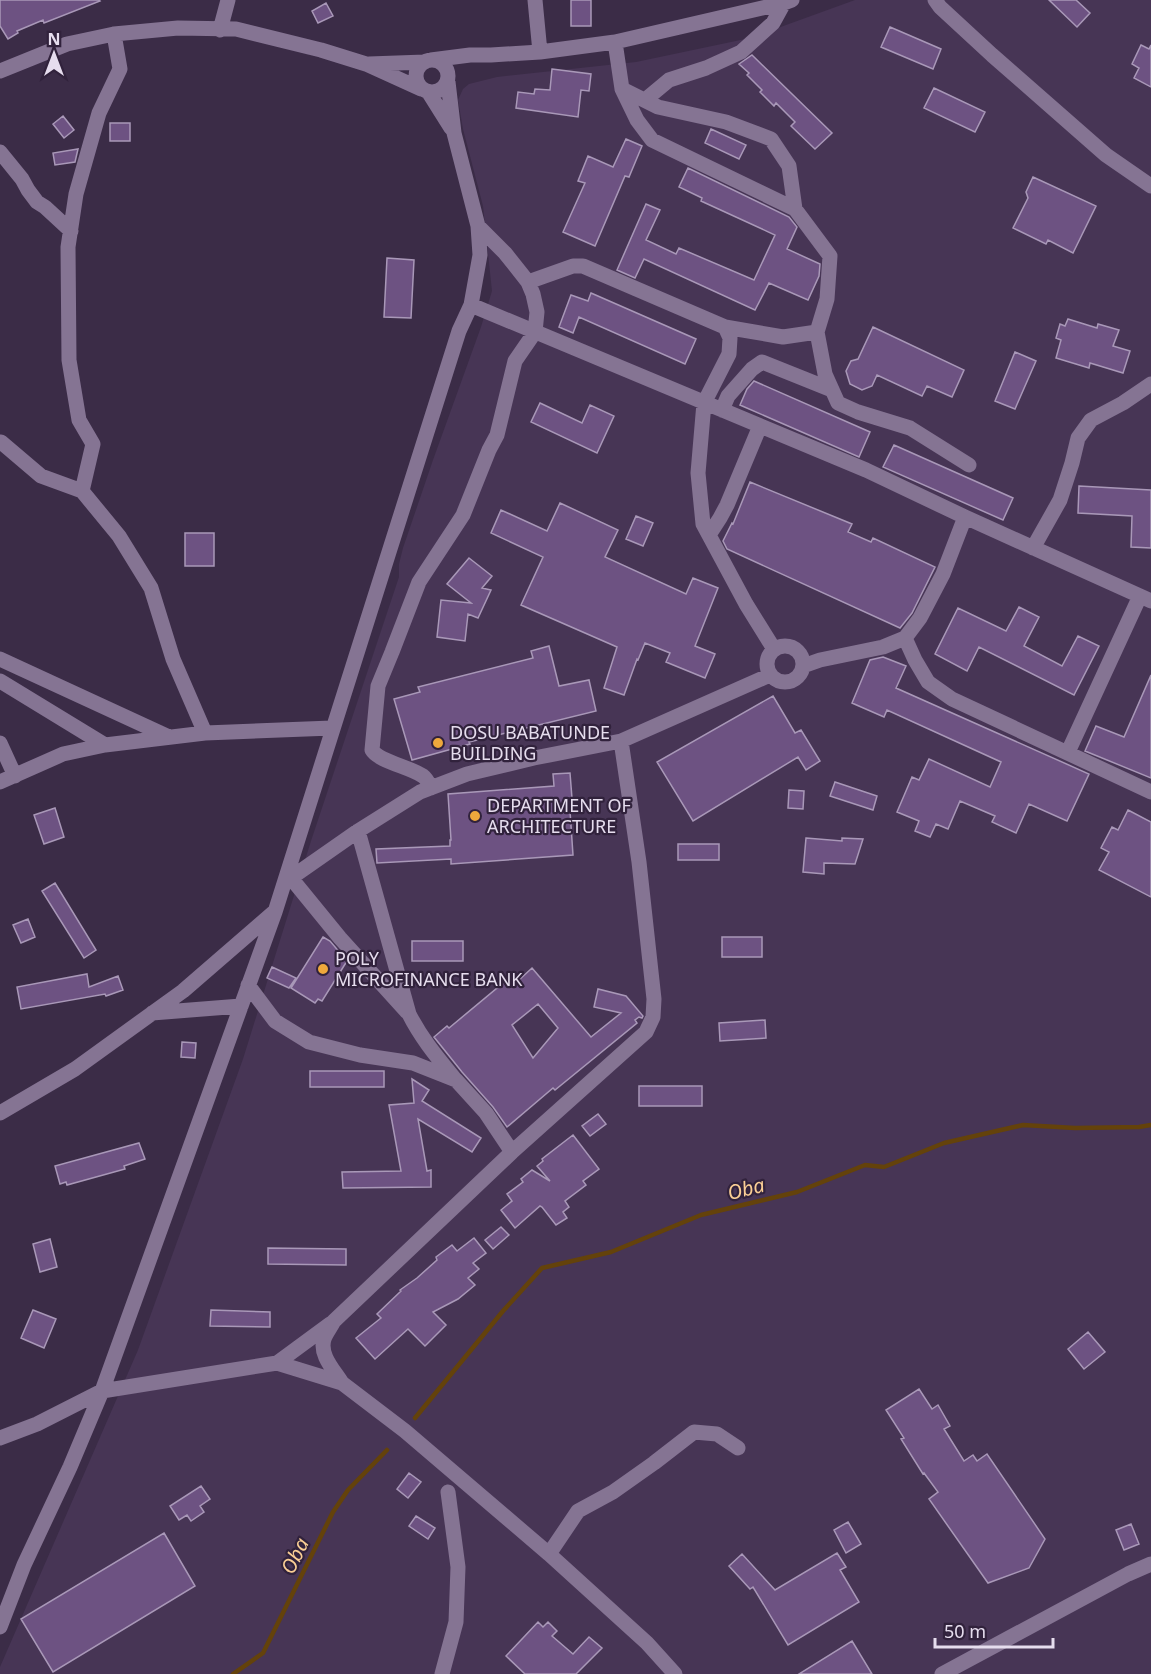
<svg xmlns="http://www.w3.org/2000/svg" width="1151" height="1674" font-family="'Noto Sans',sans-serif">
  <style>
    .built { fill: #473555 }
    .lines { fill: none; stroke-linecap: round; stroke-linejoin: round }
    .stream { stroke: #64420b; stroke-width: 4.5 }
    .building { fill: #6d5282; stroke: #a998b8; stroke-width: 1.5; fill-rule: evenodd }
    .minor { stroke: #857493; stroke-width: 15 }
    .poi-dot { fill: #eea83c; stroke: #31223c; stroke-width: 2 }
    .labels { text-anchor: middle; stroke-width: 4.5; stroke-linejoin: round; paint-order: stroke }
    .poi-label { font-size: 18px; fill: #e6ddee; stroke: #31223c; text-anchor: start }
    .water-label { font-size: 20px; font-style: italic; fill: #face95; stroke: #31223c }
  </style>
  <rect width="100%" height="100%" fill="#3b2c47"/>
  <path class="built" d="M855,0H1151V1674H0V1667L138,1350L243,1059L311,841L399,577V564L403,548L433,460L481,327L492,291L483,206L463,129L458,100L463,89L469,84L497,77L636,62L750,38Z"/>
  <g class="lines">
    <path class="stream" d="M415,1418L503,1311L542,1268L611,1252L701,1215L797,1192L865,1165L884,1167L944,1143L1023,1125L1075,1128L1139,1127L1151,1125
      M233,1674L263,1653L333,1512L348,1490L387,1450"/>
  </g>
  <path class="building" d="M0,0H99L100,1L44,23L43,20L17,31L18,33L8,39L0,26Z
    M571,0H591V26H571Z
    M1049,0H1076L1090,13L1077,27Z
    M326,3L333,16L318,23L312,11Z
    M890,27L941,49L933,69L881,47Z
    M1141,45L1149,49L1151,45V87L1134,78L1139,68L1132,64Z
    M752,55L832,133L815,149L791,126L795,122L776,103L774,106L760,92L762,90L747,75L749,73L739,64Z
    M552,69L591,74L589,91L581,90L578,117L516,108L518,92L534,94L535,89L550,90Z
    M934,88L985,112L975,132L924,108Z
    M63,116L74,130L64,138L53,124Z
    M110,123H130V141H110Z
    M711,129L746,145L739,159L705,143Z
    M626,139L642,146L629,177L625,176L595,246L563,232L585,183L578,181L588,156L613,167Z
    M78,149L75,162L55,165L53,153Z
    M688,168L789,217L797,227L787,249L820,264L819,276L808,300L769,283L755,310L644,259L635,278L617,270L646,204L660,210L646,240L676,254L679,248L754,280L775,235L701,201L702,198L679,187Z
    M1033,177L1096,206L1073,253L1048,240L1046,244L1013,228L1028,198L1026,192Z
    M387,258L414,260L411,318L384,317Z
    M591,293L696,339L685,364L579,317L573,333L559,327L571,295L588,301Z
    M1068,319L1097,328L1098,324L1119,330L1113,346L1130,351L1123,373L1090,363L1089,368L1056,358L1061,340L1056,338L1060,324L1065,326Z
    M873,327L964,370L952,397L927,386L922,396L877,375L872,386L862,390L850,384L846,371L851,361L858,359Z
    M1015,352L1036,361L1015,409L995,401Z
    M754,381L870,432L859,457L740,405L747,389Z
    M540,403L582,423L590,405L614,416L597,453L531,422Z
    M894,445L1013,498L1003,520L883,467Z
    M750,482L852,524L848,532L871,542L873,538L935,567L912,613L900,628L727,549L723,541L732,523L733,524Z
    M1079,486L1151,490V548L1131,547L1132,516L1078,513Z
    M560,503L618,530L605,557L686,594L693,578L718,588L695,646L715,654L705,678L666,662L670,653L645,643L638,660L637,659L624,695L604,688L617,647L521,605L543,557L491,533L501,510L547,531Z
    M636,516L653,523L643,546L626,539Z
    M185,533H214V566H185Z
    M469,558L492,576L482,588L491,590L478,618L468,614L465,641L437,637L441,600L471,603L447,584Z
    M1019,607L1039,617L1024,646L1062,666L1078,636L1099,646L1074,695L979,647L967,671L935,654L958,608L1006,631Z
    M549,646L559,686L589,680L596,711L469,742L470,744L412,760L394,699L420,692L418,687L533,658L531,651Z
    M883,657L906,666L896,688L1089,774L1067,821L1029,804L1016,833L992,822L995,816L960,801L948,829L936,824L930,837L915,831L919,821L897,812L912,777L919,780L929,759L990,787L1001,762L887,710L884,717L852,703L870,660Z
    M1151,675V778L1085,751L1096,726L1124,737Z
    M773,696L795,733L801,730L820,761L806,770L798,757L693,821L657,762Z
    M570,773L573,811H570L573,855L451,864V859L377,863L376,849L450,846V840H451L448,794L554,786L553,774Z
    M835,782L877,796L873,810L830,796Z
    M789,790L804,791L803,809L788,808Z
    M55,808L64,837L44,844L34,815Z
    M1128,810L1151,822V897L1099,870L1109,852L1101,848L1112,827L1118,830Z
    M806,838L842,841V838L863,839L855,864L824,863V874L803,872Z
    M678,844H719V860H678Z
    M55,883L96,950L84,958L42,891Z
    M28,919L35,937L21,943L13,925Z
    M323,937L330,941L347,961L322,1001L318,999L315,1003L291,988Z
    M722,937H762V957H722Z
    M412,941H463V961H412Z
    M272,967L296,978L289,988L267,978Z
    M532,968L591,1037L621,1013L594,1007L598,989L626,996L643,1016L642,1018L639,1017L635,1020L637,1023L555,1090L553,1088L507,1127L493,1107L462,1072L434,1037L447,1026L449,1028L514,974L519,980ZM538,1004L558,1028L533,1058L512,1025Z
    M87,974L89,987L118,976L123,990L106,996L105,994L21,1009L17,987Z
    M765,1020L766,1038L720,1041L719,1023Z
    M182,1042L196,1043L195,1058L181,1057Z
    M310,1071H384V1087H310Z
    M412,1079L429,1090L422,1101L481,1138L472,1152L418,1119L427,1171L431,1170V1187L343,1188L342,1172L401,1171L389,1105L414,1103Z
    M639,1086H702V1106H639Z
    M598,1114L606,1124L590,1136L582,1126Z
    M573,1135L599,1169L583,1181L586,1185L565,1201L569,1207L563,1212L567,1218L556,1225L542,1207L540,1206L515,1228L501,1210L512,1201L507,1194L523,1182L521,1179L532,1170L550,1181L537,1166L543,1161L542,1159Z
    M139,1143L145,1159L124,1166L125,1169L67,1185L66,1182L60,1184L55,1166Z
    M501,1227L509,1235L493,1249L485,1240Z
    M474,1238L486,1253L473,1263L479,1269L468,1278L475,1285L458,1299L433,1312L446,1325L425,1346L408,1329L375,1359L356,1338L381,1318L377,1314L401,1291L400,1290L417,1278L437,1260L436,1257L452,1245L457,1251Z
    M50,1239L57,1267L40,1272L33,1244Z
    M268,1248L346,1249V1265L268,1264Z
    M33,1310L56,1319L44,1348L21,1338Z
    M211,1310L270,1312V1327L210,1326Z
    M1088,1332L1105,1352L1084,1369L1068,1349Z
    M919,1389L932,1409L938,1405L950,1426L944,1429L964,1461L973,1455L977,1461L987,1454L1045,1539L1029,1568L988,1583L929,1499L938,1492L924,1473L923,1474L901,1439L904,1438L886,1410Z
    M409,1473L421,1482L408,1498L397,1489Z
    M201,1486L210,1499L200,1506L204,1512L191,1521L187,1515L179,1520L170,1506Z
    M416,1516L435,1528L428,1539L409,1526Z
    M848,1522L861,1544L846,1553L834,1530Z
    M1131,1524L1139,1544L1124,1550L1116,1530Z
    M164,1533L195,1586L53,1672L21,1619Z
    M837,1553L846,1567L840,1570L859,1602L788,1645L753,1587L750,1589L729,1566L742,1554L775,1590Z
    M538,1622L543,1627L548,1622L557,1631L552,1636L573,1654L589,1637L602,1648L576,1674H525L506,1656Z
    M852,1641L872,1674H799Z"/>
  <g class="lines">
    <path class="minor" d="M535,0L540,52
      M935,0L940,7L992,55L1106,155L1151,186
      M220,30L228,0
      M416 76a16 16 0 1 1 32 0a16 16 0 1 1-32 0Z
      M431,60L470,55H491L540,52L615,42L784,3L792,0
      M369,64L425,62
      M0,71L67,44L114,34L178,28L236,29L321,50L366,64L421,89
      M622,89L658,107L726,122L771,139L789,166L795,209
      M429,93L451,128
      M645,100L669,80L706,68L741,52L773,23L784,3
      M0,152L22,179L28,190L37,202L45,207L71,231
      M528,282L573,266H583L725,327L783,337L817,332L827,299L830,256L795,209L652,140L637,120L622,89L615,42
      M471,305L866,470L965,517L1151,601
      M725,327L730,338L729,354L704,403L698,473L703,524L746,604L774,649
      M817,332L825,374L838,403L858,412L910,428L969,465
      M722,410L728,396L752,369L762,362L832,390
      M1,442L41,476L82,491L119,536L151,588L173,659L205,733
      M82,491L93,444L79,420L69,360L68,247L76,194L99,113L120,69L114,34
      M709,535L720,518L727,505L760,426
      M1033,548L1060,500L1072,463L1078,438L1091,420L1123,403L1151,384
      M905,638L915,660L928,682L952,699L1151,792
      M767 664a18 18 0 1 1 36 0a18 18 0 1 1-36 0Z
      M0,659L167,736
      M803,666L820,660L883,647L905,638L920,618L943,574L965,517
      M0,681L105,745
      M0,743L15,776
      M1068,752L1140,596
      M0,782L63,754L105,745L205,733L332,728
      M431,788C429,784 427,779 423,776C410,767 378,761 372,750L378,686L392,652L419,582L463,515L489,450L497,435L515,361L535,332L537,312L533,294L528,282L505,253L478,226
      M358,831L409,1014C421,1038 437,1057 454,1078
      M291,878L340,938L407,1012
      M285,882L358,831L420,792L467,774L534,758L621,741L770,675
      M248,985L275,1021L309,1042L360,1055L413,1063L456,1080L486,1113L512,1152
      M152,1013L241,1006
      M0,1113L75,1069L183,991L273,913
      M277,1363L330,1324
      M342,1383C334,1370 319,1355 324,1339C326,1333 331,1327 334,1321L512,1152L646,1032L653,1017L654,999L639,862L621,741
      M0,1438L37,1424L102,1391L277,1363L342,1383L405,1431L549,1554L647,1643L675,1674
      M549,1554L578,1511L613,1492L654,1463L694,1432L717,1434L738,1448
      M0,1627L24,1565L70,1467L102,1391L275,912L459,331L471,305L480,255L478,226L454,133L448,82
      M442,1674L456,1622L458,1567L448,1492
      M942,1674L1128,1574L1151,1564"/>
  </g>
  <g class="poi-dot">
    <circle cx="438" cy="743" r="6"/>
    <circle cx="475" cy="816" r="6"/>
    <circle cx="323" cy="969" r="6"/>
  </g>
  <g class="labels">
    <g class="poi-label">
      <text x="450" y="739">DOSU BABATUNDE<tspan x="450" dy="21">BUILDING</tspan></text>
      <text x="487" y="812">DEPARTMENT OF<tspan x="487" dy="21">ARCHITECTURE</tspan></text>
      <text x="335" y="965">POLY<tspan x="335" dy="21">MICROFINANCE BANK</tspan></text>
    </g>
    <g class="water-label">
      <text transform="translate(746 1189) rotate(-14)" y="7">Oba</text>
      <text transform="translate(295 1556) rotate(-64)" y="7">Oba</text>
    </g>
  </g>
  <g transform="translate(54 54)" stroke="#31223c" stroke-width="4.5" paint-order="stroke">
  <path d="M0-4.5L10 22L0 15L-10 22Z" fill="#e6ddee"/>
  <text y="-9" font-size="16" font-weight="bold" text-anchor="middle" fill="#e6ddee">N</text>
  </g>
  <path d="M935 1638v9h118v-9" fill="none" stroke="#e6ddee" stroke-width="3"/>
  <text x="944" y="1638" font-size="18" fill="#e6ddee" stroke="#31223c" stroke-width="4.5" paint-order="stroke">50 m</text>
</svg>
